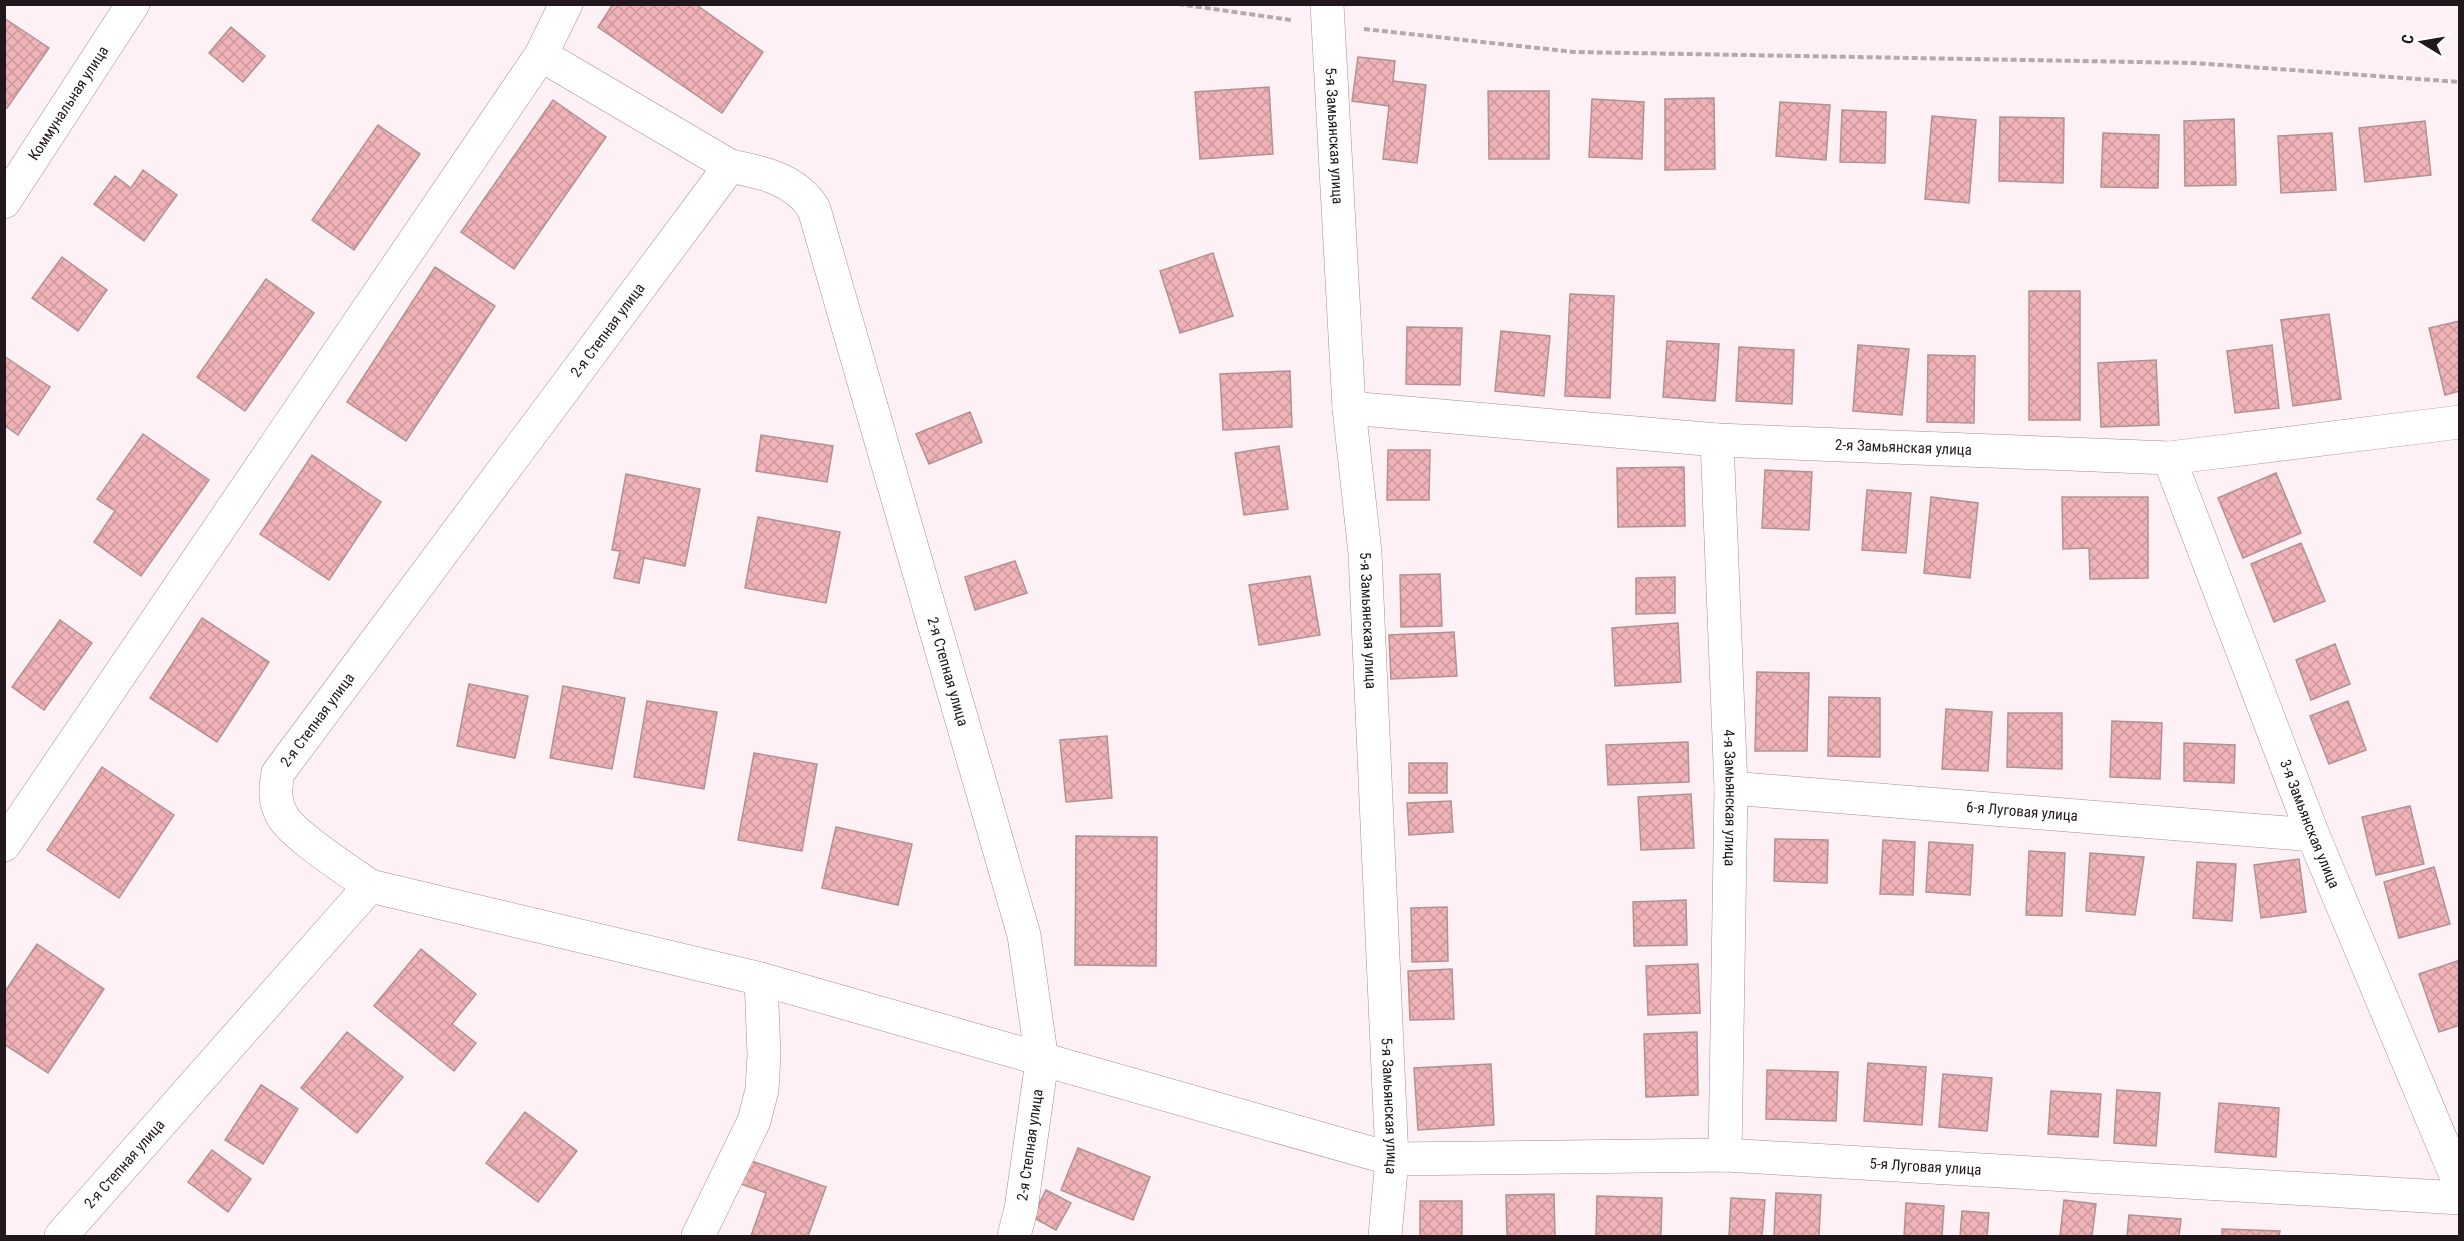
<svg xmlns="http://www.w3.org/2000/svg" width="2464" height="1241" font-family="'Roboto Condensed',sans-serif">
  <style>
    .building { fill: url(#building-cross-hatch); stroke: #b29193; stroke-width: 1.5 }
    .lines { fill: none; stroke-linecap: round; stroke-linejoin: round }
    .street-casing { stroke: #a98b97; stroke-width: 34 }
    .path { stroke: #b5a9ae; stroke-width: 4; stroke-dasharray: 6 3; stroke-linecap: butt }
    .street { stroke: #fff; stroke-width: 33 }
    .labels { text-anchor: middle; stroke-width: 4.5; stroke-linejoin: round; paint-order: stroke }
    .street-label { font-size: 15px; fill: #22171c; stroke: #fff }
  </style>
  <defs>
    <pattern id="building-cross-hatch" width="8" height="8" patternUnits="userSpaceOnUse" patternTransform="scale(1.5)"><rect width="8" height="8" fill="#efb2b6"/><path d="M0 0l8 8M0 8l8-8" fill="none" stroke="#cd989c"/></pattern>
  </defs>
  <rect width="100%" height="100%" fill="#fef1f6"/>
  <path class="building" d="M613,4H695L763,52L722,113L598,27Z
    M4,18L49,48L7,108L4,106Z
    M231,27L265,56L243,82L209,53Z
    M1358,57L1395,61L1393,81L1426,85L1417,163L1383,159L1389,106L1352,101Z
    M1269,87L1273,154L1200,159L1195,92Z
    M1488,91H1549V159H1489Z
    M1714,98L1715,169L1665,170V99Z
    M1592,99L1644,102L1642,159L1589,157Z
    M553,100L606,137L514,269L461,232Z
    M1780,102L1830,105L1826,160L1776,156Z
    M1842,110L1886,112L1885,163L1840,162Z
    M1932,116L1976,120L1969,203L1925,199Z
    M2000,117L2064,118L2063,183L1999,181Z
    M2234,119L2236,185L2185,186L2184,121Z
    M2425,121L2431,175L2365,182L2359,128Z
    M378,125L420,154L354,250L312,220Z
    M2103,133L2159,135L2158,188L2101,187Z
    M2332,133L2336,190L2281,193L2278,136Z
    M143,170L177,195L144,241L94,204L115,176L131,188Z
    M1213,253L1233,316L1180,333L1160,271Z
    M62,257L107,290L78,331L32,298Z
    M435,267L495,306L406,441L347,402Z
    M266,279L314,313L245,411L197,377Z
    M2029,291H2080V420H2029Z
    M1570,294L1614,296L1610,398L1565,396Z
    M2329,314L2341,399L2293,406L2281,320Z
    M2460,321V391L2445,395L2429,328Z
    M1407,327L1462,328L1460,385L1406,384Z
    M1501,331L1550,336L1544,396L1495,391Z
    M1667,341L1719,344L1715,401L1663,397Z
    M1858,345L1909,349L1902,415L1853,411Z
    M2272,345L2279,408L2235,413L2227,351Z
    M1739,347L1794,350L1792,404L1736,401Z
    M1928,355L1975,356L1974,423L1927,422Z
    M4,356L50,387L18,435L4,425Z
    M2156,360L2159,425L2101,427L2098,363Z
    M1290,371L1292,427L1223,430L1220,374Z
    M970,412L982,442L929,464L916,434Z
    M143,434L209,480L141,576L94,542L115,511L97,499Z
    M761,435L833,446L827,482L756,471Z
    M1279,446L1288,509L1244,515L1235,453Z
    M1388,450H1430L1429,500H1387Z
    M312,455L381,502L329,580L260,534Z
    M1684,467L1685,526L1618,527L1617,468Z
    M1765,470L1812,472L1809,530L1762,528Z
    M2276,473L2301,533L2243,558L2218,498Z
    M626,474L700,489L685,566L644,558L639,583L614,578L620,551L612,550Z
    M1867,490L1911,493L1906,553L1862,550Z
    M1931,497L1978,503L1970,578L1924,573Z
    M2062,497H2148V578L2090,579L2089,548L2063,549Z
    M758,517L840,532L826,603L745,588Z
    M2301,543L2325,601L2274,622L2251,564Z
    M1015,561L1027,593L975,610L965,577Z
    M1440,574L1442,626L1401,627L1400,575Z
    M1310,576L1320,635L1259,645L1249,585Z
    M1675,577V613L1636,614V578Z
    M202,618L269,662L217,742L150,698Z
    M60,620L92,643L44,710L12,687Z
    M1678,623L1681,682L1615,686L1612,628Z
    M1454,632L1457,676L1391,679L1389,635Z
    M2335,644L2350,684L2311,700L2296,660Z
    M1757,672L1809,673L1807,751H1755Z
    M469,684L528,696L515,758L457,746Z
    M563,686L625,698L612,769L550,758Z
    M1829,697L1880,698V757L1828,756Z
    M647,701L717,712L704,789L634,777Z
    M2348,701L2366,750L2329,764L2310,716Z
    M1946,709L1992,712L1988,771L1942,769Z
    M2008,713H2062V769L2007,767Z
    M2112,721L2162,723L2160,779L2110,777Z
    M1107,736L1112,798L1066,802L1060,740Z
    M1688,742L1689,782L1608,785L1606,745Z
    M2184,743L2235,745L2234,783L2184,781Z
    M754,753L817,764L802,851L738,840Z
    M1409,763H1447V793H1409Z
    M102,767L174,815L119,898L47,850Z
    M1691,794L1694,848L1641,850L1638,797Z
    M1451,801L1453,832L1409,835L1407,803Z
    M2410,806L2424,864L2376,875L2362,817Z
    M836,827L912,844L898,905L822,888Z
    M1076,836L1157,837L1156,966L1075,965Z
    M1775,839L1828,840L1827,883L1774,881Z
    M1883,840L1915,842L1913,895L1880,894Z
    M1929,842L1973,845L1970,895L1926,892Z
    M2029,851L2065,853L2062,916L2026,915Z
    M2090,853L2144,857L2135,915L2086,911Z
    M2299,859L2306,912L2261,918L2254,865Z
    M2197,862L2236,864L2232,921L2193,918Z
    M2434,867L2450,924L2399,938L2384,882Z
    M1686,900L1687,945L1634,946L1633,902Z
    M1447,907L1448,961L1412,962L1411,908Z
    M37,944L104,989L48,1073L4,1044V993Z
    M421,949L476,994L452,1024L476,1043L454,1071L374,1006Z
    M2460,960V1025L2439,1032L2419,974Z
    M1698,964L1700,1013L1648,1015L1646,966Z
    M1452,969L1454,1019L1410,1020L1408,971Z
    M347,1032L403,1077L357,1133L301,1088Z
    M1697,1032L1698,1095L1646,1097L1644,1034Z
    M1868,1063L1926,1067L1922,1125L1864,1121Z
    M1491,1064L1494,1125L1418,1130L1414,1068Z
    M1767,1070L1838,1072L1836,1121L1766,1119Z
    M1943,1074L1992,1078L1987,1131L1939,1127Z
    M261,1085L298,1109L263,1164L225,1140Z
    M2117,1090L2160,1093L2156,1146L2114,1143Z
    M2051,1091L2101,1094L2098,1137L2048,1134Z
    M2219,1103L2279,1108L2276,1157L2215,1152Z
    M525,1112L577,1151L538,1202L486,1163Z
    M1078,1148L1150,1177L1133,1220L1061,1190Z
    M212,1150L251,1179L228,1212L188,1182Z
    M749,1160L826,1187L808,1236H751L766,1193L741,1184Z
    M1046,1190L1071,1203L1056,1230L1032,1217Z
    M1776,1193L1821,1195L1819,1236H1774Z
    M1554,1194L1555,1236H1507L1506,1195Z
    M1597,1196L1662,1198L1661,1236H1596Z
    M1731,1198L1765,1200L1762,1236H1729Z
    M2064,1200L2096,1204L2092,1236H2060Z
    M1420,1201H1462V1236H1420Z
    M1906,1203L1944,1206L1942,1236H1904Z
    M1962,1211L1989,1213L1987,1236H1960Z
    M2129,1215L2181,1219L2179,1236H2127Z
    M2222,1229L2280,1231L2279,1236H2222Z"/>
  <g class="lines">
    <defs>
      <g id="street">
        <path id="s1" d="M1327,4L1349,408L1365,553L1392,1159L1385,1236"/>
        <path id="s2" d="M730,166C761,172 796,179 814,209L1024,935L1042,1061L1021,1209L1014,1236"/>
        <path id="s3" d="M4,202L133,4"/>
        <path id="s4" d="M1349,408L1717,440L2169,458L2460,422"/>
        <path id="s5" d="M1717,440L1731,788L1725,1155"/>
        <path id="s6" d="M2169,458L2313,835L2460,1185"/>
        <path id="s7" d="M1731,788L2313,835"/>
        <path d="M4,845L541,55L566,4"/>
        <path id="s8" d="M370,886L761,979L1392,1159L1725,1155L2460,1198"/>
        <path id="s9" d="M61,1236L370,886C350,872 293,835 283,817C274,803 275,788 278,773L730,166L541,55"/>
        <path d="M698,1236L754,1121L762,1090L764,1055L761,979"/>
      </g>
    </defs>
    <use href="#street" class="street-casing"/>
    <path class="path" d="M1178,4L1291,20
      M1364,29L1574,52L2194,63L2460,82"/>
    <use href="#street" class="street"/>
  </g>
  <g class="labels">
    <g class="street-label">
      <text dy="5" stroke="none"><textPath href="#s3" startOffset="118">Коммунальная улица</textPath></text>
      <text dy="5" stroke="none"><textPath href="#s1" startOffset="132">5-я Замьянская улица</textPath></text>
      <text dy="5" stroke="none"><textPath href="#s9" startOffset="1176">2-я Степная улица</textPath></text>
      <text dy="5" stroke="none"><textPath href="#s4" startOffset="556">2-я Замьянская улица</textPath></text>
      <text dy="5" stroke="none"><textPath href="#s1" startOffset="618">5-я Замьянская улица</textPath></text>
      <text dy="5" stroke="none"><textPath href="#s2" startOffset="579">2-я Степная улица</textPath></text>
      <text dy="5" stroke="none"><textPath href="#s9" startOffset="690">2-я Степная улица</textPath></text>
      <text dy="5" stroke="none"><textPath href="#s5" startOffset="358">4-я Замьянская улица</textPath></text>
      <text dy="5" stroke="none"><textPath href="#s7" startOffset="292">6-я Луговая улица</textPath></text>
      <text dy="5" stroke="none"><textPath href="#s6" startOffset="392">3-я Замьянская улица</textPath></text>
      <text dy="5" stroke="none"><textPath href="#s1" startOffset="1104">5-я Замьянская улица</textPath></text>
      <text transform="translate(1030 1145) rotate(-82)" y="5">2-я Степная улица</text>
      <text dy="5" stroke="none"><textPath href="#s9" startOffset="96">2-я Степная улица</textPath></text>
      <text dy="5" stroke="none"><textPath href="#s8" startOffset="1592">5-я Луговая улица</textPath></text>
    </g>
  </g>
  <rect width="2464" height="1241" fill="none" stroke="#22171c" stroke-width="12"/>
  <g transform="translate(2422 42) rotate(281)" stroke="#ffffff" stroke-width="4.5" paint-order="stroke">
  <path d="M0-4.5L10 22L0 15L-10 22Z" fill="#22171c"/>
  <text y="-9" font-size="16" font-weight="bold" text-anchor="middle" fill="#22171c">С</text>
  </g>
</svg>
